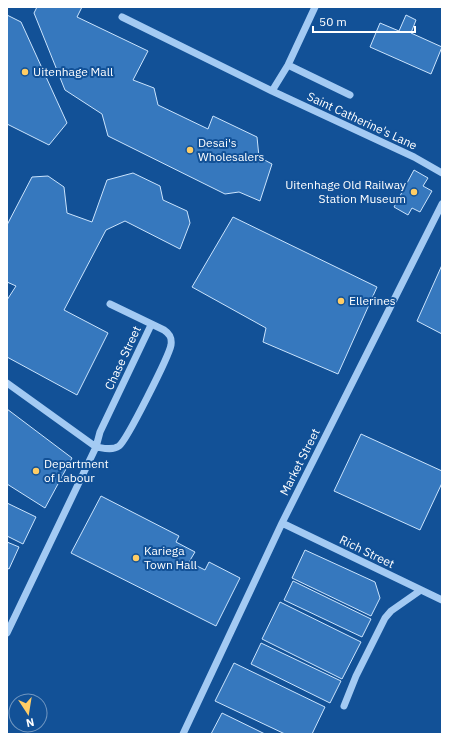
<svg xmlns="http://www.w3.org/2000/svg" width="449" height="741" font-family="'IBM Plex Sans',sans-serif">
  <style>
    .building { fill: #3678be; stroke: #cbe4fd }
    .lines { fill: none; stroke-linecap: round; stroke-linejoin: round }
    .minor { stroke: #a3caf3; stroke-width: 7 }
    .poi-dot { fill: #ffcd65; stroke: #125197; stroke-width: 1.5 }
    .labels { text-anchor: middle; stroke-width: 4; stroke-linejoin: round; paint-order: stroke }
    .poi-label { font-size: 12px; fill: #fff; stroke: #125197; text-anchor: start }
    .street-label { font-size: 12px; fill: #fff; stroke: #125197 }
  </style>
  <rect width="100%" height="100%" fill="#125197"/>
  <path class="building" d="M37,7H82L77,17L148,51L133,80L154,88L158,105L208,129L213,116L257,137L259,157L272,164L260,201L239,192L225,194L108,136L102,114L65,90L34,13Z
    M7,15L21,22L67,123L49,145L7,124Z
    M406,15L416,20L411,33L442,47L431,74L370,47L380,23L399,31Z
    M414,170L428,178L423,186L432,191L420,212L412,208L408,215L394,207Z
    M133,173L160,186L163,200L187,211L190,223L180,249L125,221L106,230L64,310L108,333L77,395L7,357V300L16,286L7,282V225L32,177L48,176L64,187L67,213L92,222L107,180Z
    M233,217L377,287L338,374L263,342L266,328L192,287Z
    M442,265V334L417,321Z
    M7,409L72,458L45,508L7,484Z
    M361,434L442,471V483L420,530L334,491Z
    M101,496L179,536L176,542L195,552L189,562L205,570L209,562L240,578L216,626L71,553Z
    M7,503L36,517L23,544L7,536Z
    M7,542L19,547L9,569L7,568Z
    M305,550L375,582L380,598L371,616L292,578Z
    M293,581L371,619L362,637L284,600Z
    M280,602L361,642L342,679L262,639Z
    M261,643L341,681L330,703L251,664Z
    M234,663L325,707L312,734H285L215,701Z
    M222,713L265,734H211Z"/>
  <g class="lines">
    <path class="minor" d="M122,17L272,91L414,157L442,173
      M288,65L350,95
      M272,91L288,65L315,7
      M7,383L96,447C103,448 112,451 119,446C127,440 169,356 171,345C172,338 170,334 164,330L110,304
      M282,523L442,600
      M7,633L96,447L100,432L151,325
      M344,706L356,676L385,618L391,611L421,590
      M183,734L282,523L442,204"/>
  </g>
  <g class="poi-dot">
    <circle cx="25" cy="72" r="4"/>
    <circle cx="190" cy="150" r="4"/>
    <circle cx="414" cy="192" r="4"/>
    <circle cx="341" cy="301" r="4"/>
    <circle cx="36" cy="471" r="4"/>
    <circle cx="136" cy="558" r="4"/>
  </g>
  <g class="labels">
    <g class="poi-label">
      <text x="33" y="76">Uitenhage Mall</text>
      <text x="198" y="147">Desai's<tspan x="198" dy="14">Wholesalers</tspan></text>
      <text x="406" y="189" text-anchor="end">Uitenhage Old Railway<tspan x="406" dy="14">Station Museum</tspan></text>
      <text x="349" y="305">Ellerines</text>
      <text x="44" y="468">Department<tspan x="44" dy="14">of Labour</tspan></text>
      <text x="144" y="555">Kariega<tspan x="144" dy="14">Town Hall</tspan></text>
    </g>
    <g class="street-label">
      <text transform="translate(362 121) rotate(25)" y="4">Saint Catherine's Lane</text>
      <text transform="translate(123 358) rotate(-65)" y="4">Chase Street</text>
      <text transform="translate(300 462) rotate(-63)" y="4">Market Street</text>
      <text transform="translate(367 552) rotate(26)" y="4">Rich Street</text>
    </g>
  </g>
  <rect width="449" height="741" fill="none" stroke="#ffffff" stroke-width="16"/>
  <g transform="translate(28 713) rotate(168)"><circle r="19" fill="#125197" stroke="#7197c1"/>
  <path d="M0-3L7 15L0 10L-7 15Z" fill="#ffcd65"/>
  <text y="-6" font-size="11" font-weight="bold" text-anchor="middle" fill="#ffffff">N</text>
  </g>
  <path d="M313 26v6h102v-6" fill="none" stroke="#ffffff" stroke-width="2"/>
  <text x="319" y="26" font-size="12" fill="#ffffff" stroke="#125197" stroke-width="3" paint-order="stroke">50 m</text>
</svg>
